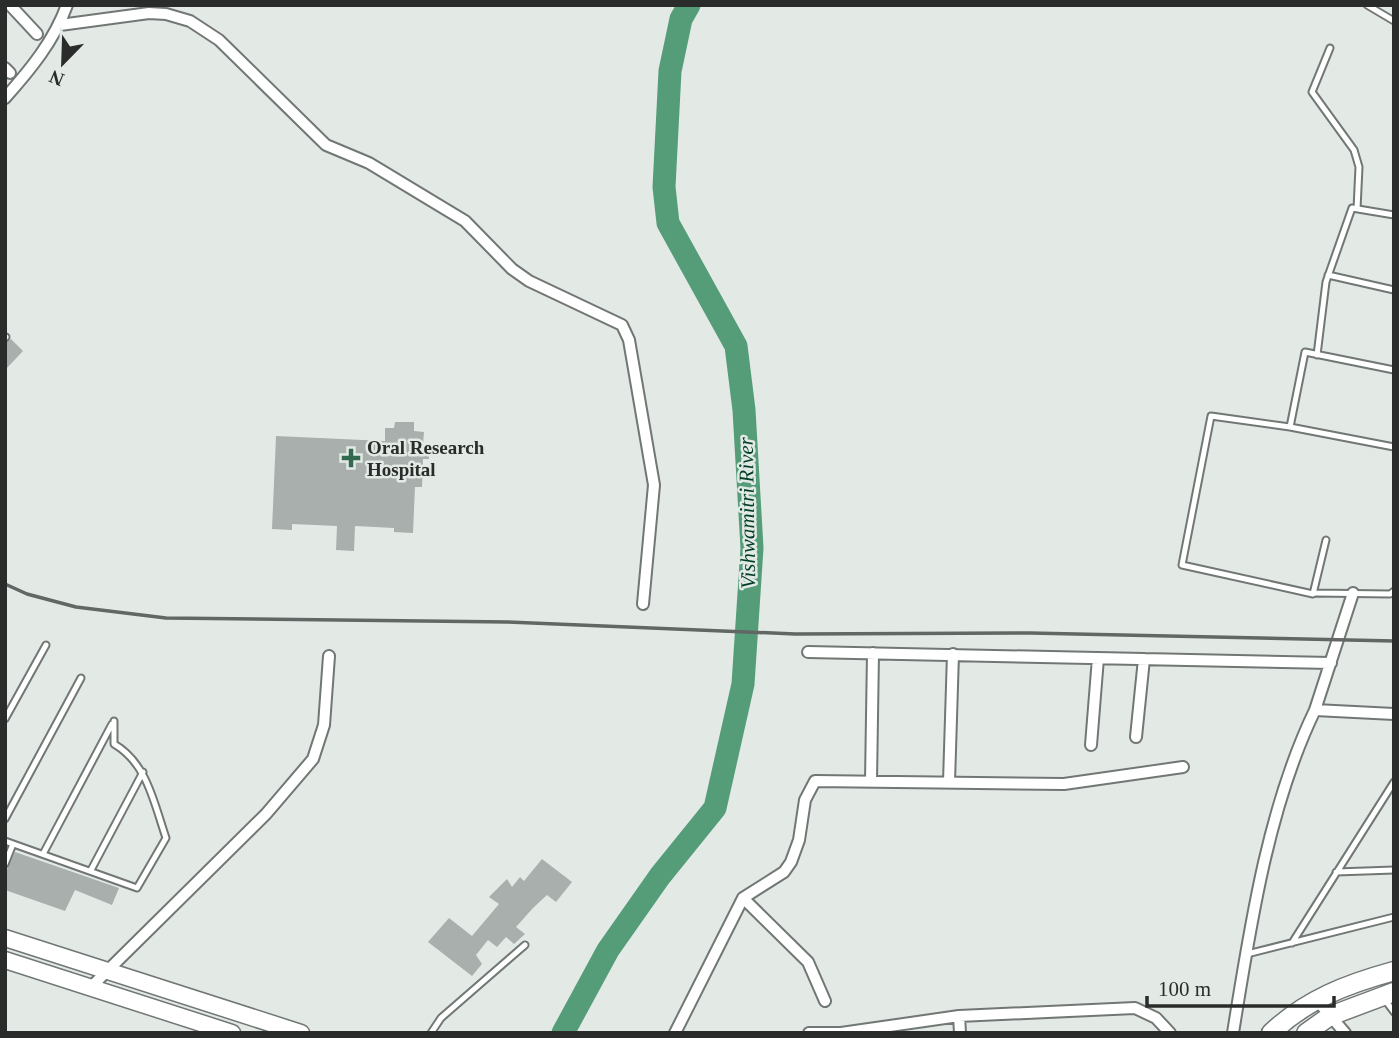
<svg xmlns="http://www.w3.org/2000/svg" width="1399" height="1038" font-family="Georgia,serif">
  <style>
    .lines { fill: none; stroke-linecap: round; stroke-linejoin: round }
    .river { stroke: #559d79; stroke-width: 23 }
    .building { fill: #a9afac }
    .lane-casing { stroke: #717774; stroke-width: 9 }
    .street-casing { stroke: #717774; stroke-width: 14 }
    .secondary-casing { stroke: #717774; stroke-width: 19 }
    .primary-casing { stroke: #717774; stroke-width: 21 }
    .lane { stroke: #fff; stroke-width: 5 }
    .street { stroke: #fff; stroke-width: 10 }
    .secondary { stroke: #fff; stroke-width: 16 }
    .primary { stroke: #fff; stroke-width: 18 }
    .rail { stroke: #626664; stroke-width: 3.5 }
    .poi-dot { fill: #33694e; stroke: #e3eae6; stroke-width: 2.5 }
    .labels { text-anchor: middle; stroke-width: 5; stroke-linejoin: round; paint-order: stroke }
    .poi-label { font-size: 19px; font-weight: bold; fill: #292c2a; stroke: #e3eae6; text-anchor: start }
    .water-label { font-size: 21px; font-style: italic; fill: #003f27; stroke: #e3eae6 }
  </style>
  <rect width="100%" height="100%" fill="#e3eae6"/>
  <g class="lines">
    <path class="river" d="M563,1033L608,950L660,876L715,808L743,684L752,548L744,410L736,346L668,223L664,187L670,71L681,19L689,5"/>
  </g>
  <path class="building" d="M11,339L23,351L5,370V343Z
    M395,422H414V431L424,432L423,444H429V459H423L422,487H415L413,533L394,532V528L355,526L354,551L336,550L337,526L292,524V530L272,529L276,436L385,441V428H394Z
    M15,852L119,888L112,905L75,890L65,911L5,890V874Z
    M542,859L572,882L556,902L547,895L533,908L516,927L525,934L514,944L506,937L497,947L488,940L476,955L482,964L472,976L428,942L449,918L472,936L499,904L489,897L507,879L512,887L520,877L524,881Z"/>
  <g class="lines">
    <defs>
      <path id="lane" d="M1367,5L1394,21
        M1330,48L1312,92L1354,150L1359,167L1357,209
        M1328,275L1394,290
        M5,338L6,337
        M1317,355L1326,282L1352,208L1394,215
        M1394,370L1305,352L1290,427L1394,447
        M1290,427L1211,416L1182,565L1313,594L1326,540
        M1315,593L1390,594L1394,591
        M5,719L46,645
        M5,819L81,678
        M5,841L137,888L166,838C154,803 147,763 114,744V721
        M43,854L112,724
        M5,864L13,844
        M91,870L143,772
        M1336,872L1394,870
        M1292,943L1394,782
        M1247,954L1394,917
        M1385,1000L1394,1012
        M431,1033L441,1018L525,945"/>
      <path id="street" d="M10,5L37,34
        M60,25L149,13L166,14L190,21L219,40L326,145L369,163L465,221L512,269L529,281L622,325L629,340L654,485L643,604
        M5,68L10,73
        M5,98C30,70 54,41 67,5
        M808,652L1331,663
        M1315,710L1353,593
        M1136,737L1144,659
        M1091,745L1098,658
        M871,781L873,653
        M949,782L953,654
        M743,898L808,962L825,1001
        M91,987L266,814L313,759L324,725L329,656
        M1316,999L1345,1033
        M959,1016L960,1033
        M675,1033L743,898L784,872L791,862L799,840L805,800L815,781L1064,784L1183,767
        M809,1033H840
        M841,1033L959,1016L1135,1008L1156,1018L1170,1033
        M1233,1033C1250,927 1268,807 1315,710L1394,714"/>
      <path id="secondary" d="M5,938L301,1033
        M5,960L232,1033"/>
      <path id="primary" d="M1271,1033C1307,999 1347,984 1394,971
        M1306,1033L1330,1016L1394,992"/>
    </defs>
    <use href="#lane" class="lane-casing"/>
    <use href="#street" class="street-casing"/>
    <use href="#secondary" class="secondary-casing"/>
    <use href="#primary" class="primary-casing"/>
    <use href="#lane" class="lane"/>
    <use href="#street" class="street"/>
    <use href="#secondary" class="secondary"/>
    <use href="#primary" class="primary"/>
    <path class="rail" d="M5,584L27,594L76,607L166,618L508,622L795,634L1030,633L1394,641"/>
  </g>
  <path class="poi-dot" d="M347.5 447.5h7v7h7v7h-7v7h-7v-7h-7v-7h7z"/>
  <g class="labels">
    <g class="poi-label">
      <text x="367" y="454">Oral Research<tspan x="367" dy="22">Hospital</tspan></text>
    </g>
    <g class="water-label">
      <text transform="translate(747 513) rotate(-91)" y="7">Vishwamitri River</text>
    </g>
  </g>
  <rect width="1399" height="1038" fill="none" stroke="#292c2a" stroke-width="14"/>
  <g transform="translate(63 63) rotate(203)" stroke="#e3eae6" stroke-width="5" paint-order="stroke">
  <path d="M0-5L12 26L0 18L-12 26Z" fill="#292c2a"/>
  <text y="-10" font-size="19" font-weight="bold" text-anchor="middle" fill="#292c2a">N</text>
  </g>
  <path d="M1147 996v10h187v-10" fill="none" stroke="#292c2a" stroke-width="3.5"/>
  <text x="1158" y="996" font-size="21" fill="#292c2a" stroke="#e3eae6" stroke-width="5" paint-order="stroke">100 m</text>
</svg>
